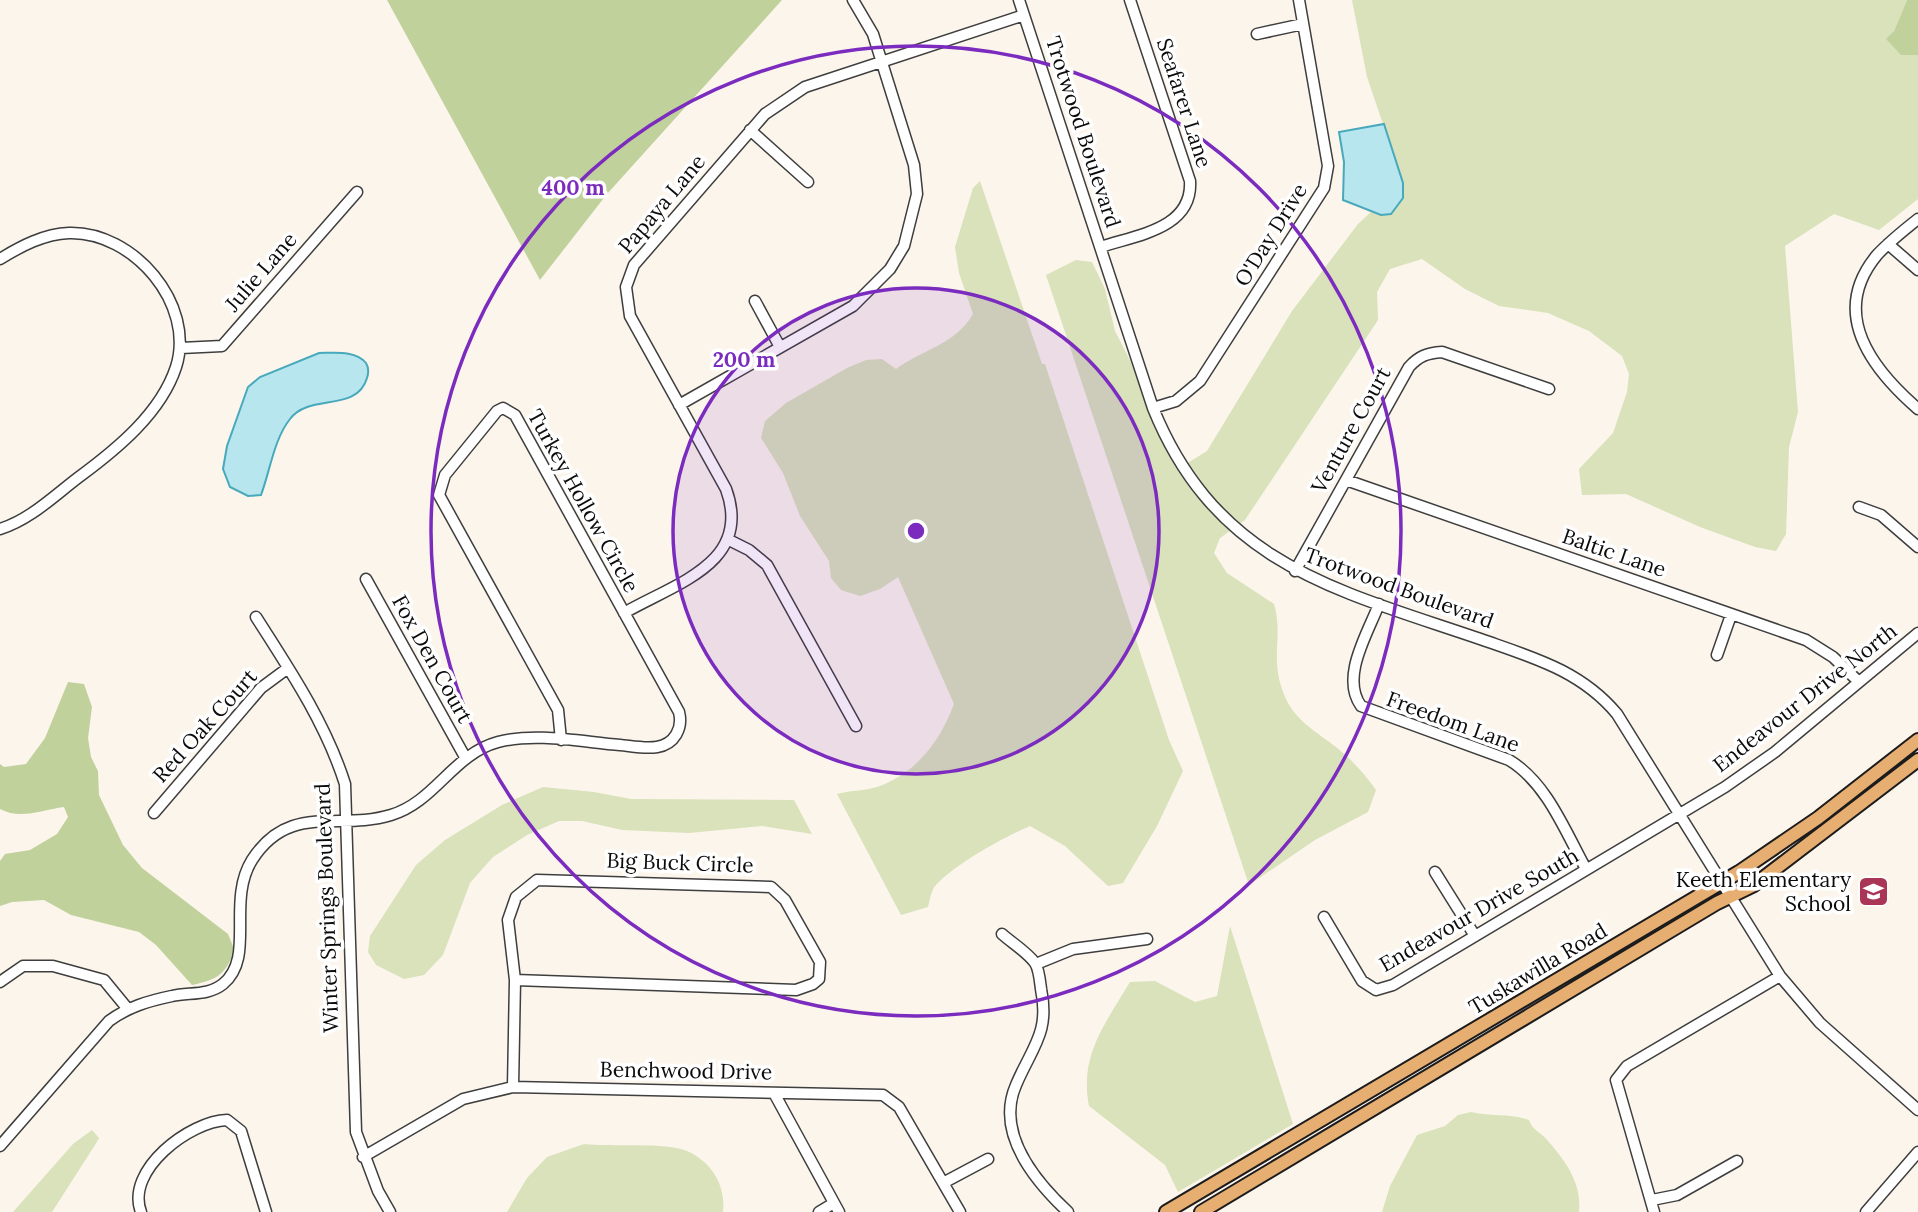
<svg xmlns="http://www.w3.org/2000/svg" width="1918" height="1212" font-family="Lora,serif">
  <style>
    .green { fill: #d9e2ba }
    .forest { fill: #c1d19c }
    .water { fill: #b7e6ee; stroke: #47a9bb; stroke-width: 2 }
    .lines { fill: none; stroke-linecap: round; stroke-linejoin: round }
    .minor-casing { stroke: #3e3e3e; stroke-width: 13 }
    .major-casing { stroke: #1c1c1c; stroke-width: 16 }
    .minor { stroke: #fff; stroke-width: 10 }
    .major { stroke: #e7ae72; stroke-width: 12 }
    .ring { fill: none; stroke: #7b2cbf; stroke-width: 3.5 }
    .labels { text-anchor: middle; stroke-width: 7; stroke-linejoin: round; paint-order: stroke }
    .street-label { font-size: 21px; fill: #0b0b0b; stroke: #fff }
    .poi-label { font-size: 21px; fill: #0b0b0b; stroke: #fff; text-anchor: end }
    .centre { fill: #7b2cbf; stroke: #fff; stroke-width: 3.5 }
    .ring-label { font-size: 21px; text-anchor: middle; font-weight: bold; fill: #7b2cbf; stroke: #fff; stroke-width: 7; stroke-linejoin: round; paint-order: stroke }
  </style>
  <rect width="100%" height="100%" fill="#fcf5ec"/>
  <path class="green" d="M1352,0H1907L1894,31L1901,55H1918V199L1879,230L1834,214L1785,246L1798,412L1789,447L1786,534L1776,551L1755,547L1700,527L1626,494L1582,495L1579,469L1613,433L1627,392L1629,374L1622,356L1589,331L1548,313L1499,306L1465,289L1422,259L1390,269L1377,292L1378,320L1245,520L1238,525L1217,505L1186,464L1207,451L1292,311L1358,224L1371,212L1381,215L1403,198V183L1367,77Z
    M980,181L1042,364H1045L1169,740L1183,771L1157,826L1123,883L1108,886L1065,846L1030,826C1002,838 955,864 935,886C931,891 930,900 928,907L901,915L837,794C851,790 867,791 880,786C918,771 940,741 954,704L898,577L880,589L860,596L841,590L831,578L829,561L800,516L783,473L761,438L765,421L786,403L847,368L866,360L882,359L896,369C923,349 955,345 973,314L959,273L955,247L973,188Z
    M1076,260L1092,262L1105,289L1115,331L1139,378L1163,444L1185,480L1230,531L1220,538L1214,553L1227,573L1274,604C1284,638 1268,660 1286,699C1296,721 1318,733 1336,747C1351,759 1365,774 1376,790L1368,812L1315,840L1249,885L1046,275Z
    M543,787L594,792L631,799L794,800L812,834L762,826L689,833L622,830L582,821H559L527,835L493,857L470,883L443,955L424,975L404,979L376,965L368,952L370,936L416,865L445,840L502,805Z
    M1230,926L1293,1124L1178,1192L1165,1165L1089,1106C1079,1056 1105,1024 1130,982L1155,981L1195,1002L1217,996Z
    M1471,1112C1492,1117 1509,1113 1529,1120C1532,1130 1542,1133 1548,1141C1566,1162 1582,1183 1579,1212H1382L1390,1186L1417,1135L1445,1126L1458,1115Z
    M92,1130L99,1138L95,1145L52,1212H13L73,1144Z
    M584,1144C609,1147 667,1142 687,1151C712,1162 726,1186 723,1212H507L527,1178L547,1157Z"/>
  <path class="forest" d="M387,0H782L607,194L540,280Z
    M1907,0H1918V55H1901L1886,39L1894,31Z
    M68,682L84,684L92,707L88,738L91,757L98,771L99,795L123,845L142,868L228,934L235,951C224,975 219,979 192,985L156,945L139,932L71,915L44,900L12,902L0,906V861L5,854L30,850L57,834L68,817L64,807C42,810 20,820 0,809V764L4,767L26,764L45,738Z"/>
  <path class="water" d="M1384,124L1403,183V198L1391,214L1381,215L1343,200L1344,162L1339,132Z
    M319,353C334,353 356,350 366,363C369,368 369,372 367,378C357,413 309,393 290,419C274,439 270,471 261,495L248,496L230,487L223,469L227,446L248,387L260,377Z"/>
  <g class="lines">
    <defs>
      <path id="minor" d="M1019,0L1153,408C1218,568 1342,591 1489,642C1538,659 1583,673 1617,714L1780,976L1820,1023L1918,1110
        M1257,34L1303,24
        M750,130L808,182
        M1918,219C1904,230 1889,242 1877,255C1828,314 1873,370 1918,409
        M1888,244L1918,270
        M1101,247C1136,235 1193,229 1190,181L1130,0
        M0,259C21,246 44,234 69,233C133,231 196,304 176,367C161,413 117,449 79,477C55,495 30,520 0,529
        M755,301L780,347
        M181,348L222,346L357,192
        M679,405L853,306L890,269L904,246L917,194L914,165L873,34L853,0
        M1153,408L1176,401L1200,381L1324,188L1328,166L1299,0
        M1346,480L1806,640L1833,657L1859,682
        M1859,507L1881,515L1918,547
        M729,540L749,550L767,565L856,726
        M1295,571L1409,367C1419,356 1427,353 1442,352L1549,389
        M366,579L465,757
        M1379,604C1368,633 1340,677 1361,706L1509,760C1547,783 1565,831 1586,869
        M624,613C676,583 753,563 726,489L630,316L626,287L634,265L765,114L805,87L1024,15
        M256,617C290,670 326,724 345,784L356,1132L378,1191L390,1212
        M1717,655L1731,615
        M154,813L261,688L288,668
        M1435,872L1475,936
        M1324,917L1362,981L1376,990L1393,985L1725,787L1775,752L1918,633
        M1002,934C1012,943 1027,952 1035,963C1039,969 1040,981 1041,989C1050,1033 1032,1047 1016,1085C995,1133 1036,1182 1068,1212
        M1036,964L1073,949L1147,939
        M0,982L23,966H53L104,980L127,1008
        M513,1087L515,980L508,920L516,897L537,880L771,887L785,900L820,962L819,979L813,984L796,990L515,980
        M774,1093L839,1212
        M0,1146L109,1021C128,1007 148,1001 172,996C189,992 208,996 223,984C256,957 226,902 252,860C289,802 339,831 391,815C435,802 453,754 498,742C536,732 582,742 620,745C631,746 645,749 657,747C675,744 683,728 679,712L515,415L503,408L497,411L445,475L439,495L558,710L561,740
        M363,1157L463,1099L513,1087L883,1095L899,1107L960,1212
        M943,1183L988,1159
        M1652,1200L1677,1195L1737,1161
        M141,1212C125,1170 190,1121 227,1120L241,1131L266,1212
        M819,1212L834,1203
        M1654,1212L1616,1080L1627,1066L1780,976
        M1866,1212L1918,1152"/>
      <path id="major" d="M1166,1212L1739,872L1818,818L1918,740
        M1201,1212L1717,903L1754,885L1918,760"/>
    </defs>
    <use href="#minor" class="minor-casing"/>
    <use href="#major" class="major-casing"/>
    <use href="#minor" class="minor"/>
    <use href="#major" class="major"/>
  </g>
  <circle cx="916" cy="531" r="243" fill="#7b2cbf" fill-opacity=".12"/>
  <g class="ring">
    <circle cx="916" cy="531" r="243"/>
    <circle cx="916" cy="531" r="485"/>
  </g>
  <defs>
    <symbol id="school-square" viewBox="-11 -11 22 22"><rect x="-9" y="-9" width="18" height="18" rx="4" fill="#a93657" stroke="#fff"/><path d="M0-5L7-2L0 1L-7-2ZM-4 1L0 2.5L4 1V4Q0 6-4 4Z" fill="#fff"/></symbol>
  </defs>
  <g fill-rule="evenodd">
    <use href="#school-square" x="1856" y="874" width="35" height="35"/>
  </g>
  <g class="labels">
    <g class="street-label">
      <text transform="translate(1184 103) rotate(72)" y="7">Seafarer Lane</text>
      <text transform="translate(1083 132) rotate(72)" y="7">Trotwood Boulevard</text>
      <text transform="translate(662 204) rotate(-50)" y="7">Papaya Lane</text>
      <text transform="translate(1271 235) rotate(-58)" y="7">O'Day Drive</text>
      <text transform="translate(261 272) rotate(-49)" y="7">Julie Lane</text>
      <text transform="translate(1351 430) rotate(-61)" y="7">Venture Court</text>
      <text transform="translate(583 501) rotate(61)" y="7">Turkey Hollow Circle</text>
      <text transform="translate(1614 553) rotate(19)" y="7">Baltic Lane</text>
      <text transform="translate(1399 588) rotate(20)" y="7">Trotwood Boulevard</text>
      <text transform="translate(432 659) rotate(61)" y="7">Fox Den Court</text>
      <text transform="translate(1805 698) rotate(-38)" y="7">Endeavour Drive North</text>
      <text transform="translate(1453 722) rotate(20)" y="7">Freedom Lane</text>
      <text transform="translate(205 726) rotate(-48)" y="7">Red Oak Court</text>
      <text transform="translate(680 863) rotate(2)" y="7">Big Buck Circle</text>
      <text transform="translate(327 908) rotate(-92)" y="7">Winter Springs Boulevard</text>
      <text transform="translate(1479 910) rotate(-30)" y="7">Endeavour Drive South</text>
      <text transform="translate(1538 969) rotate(-31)" y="7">Tuskawilla Road</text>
      <text transform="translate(686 1071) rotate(1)" y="7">Benchwood Drive</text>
    </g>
    <g class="poi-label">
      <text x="1851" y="887">Keeth Elementary<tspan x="1851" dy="24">School</tspan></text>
    </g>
  </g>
  <circle cx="916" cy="531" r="10" class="centre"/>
  <g class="ring-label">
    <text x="573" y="195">400 m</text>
    <text x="744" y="367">200 m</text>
  </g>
</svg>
